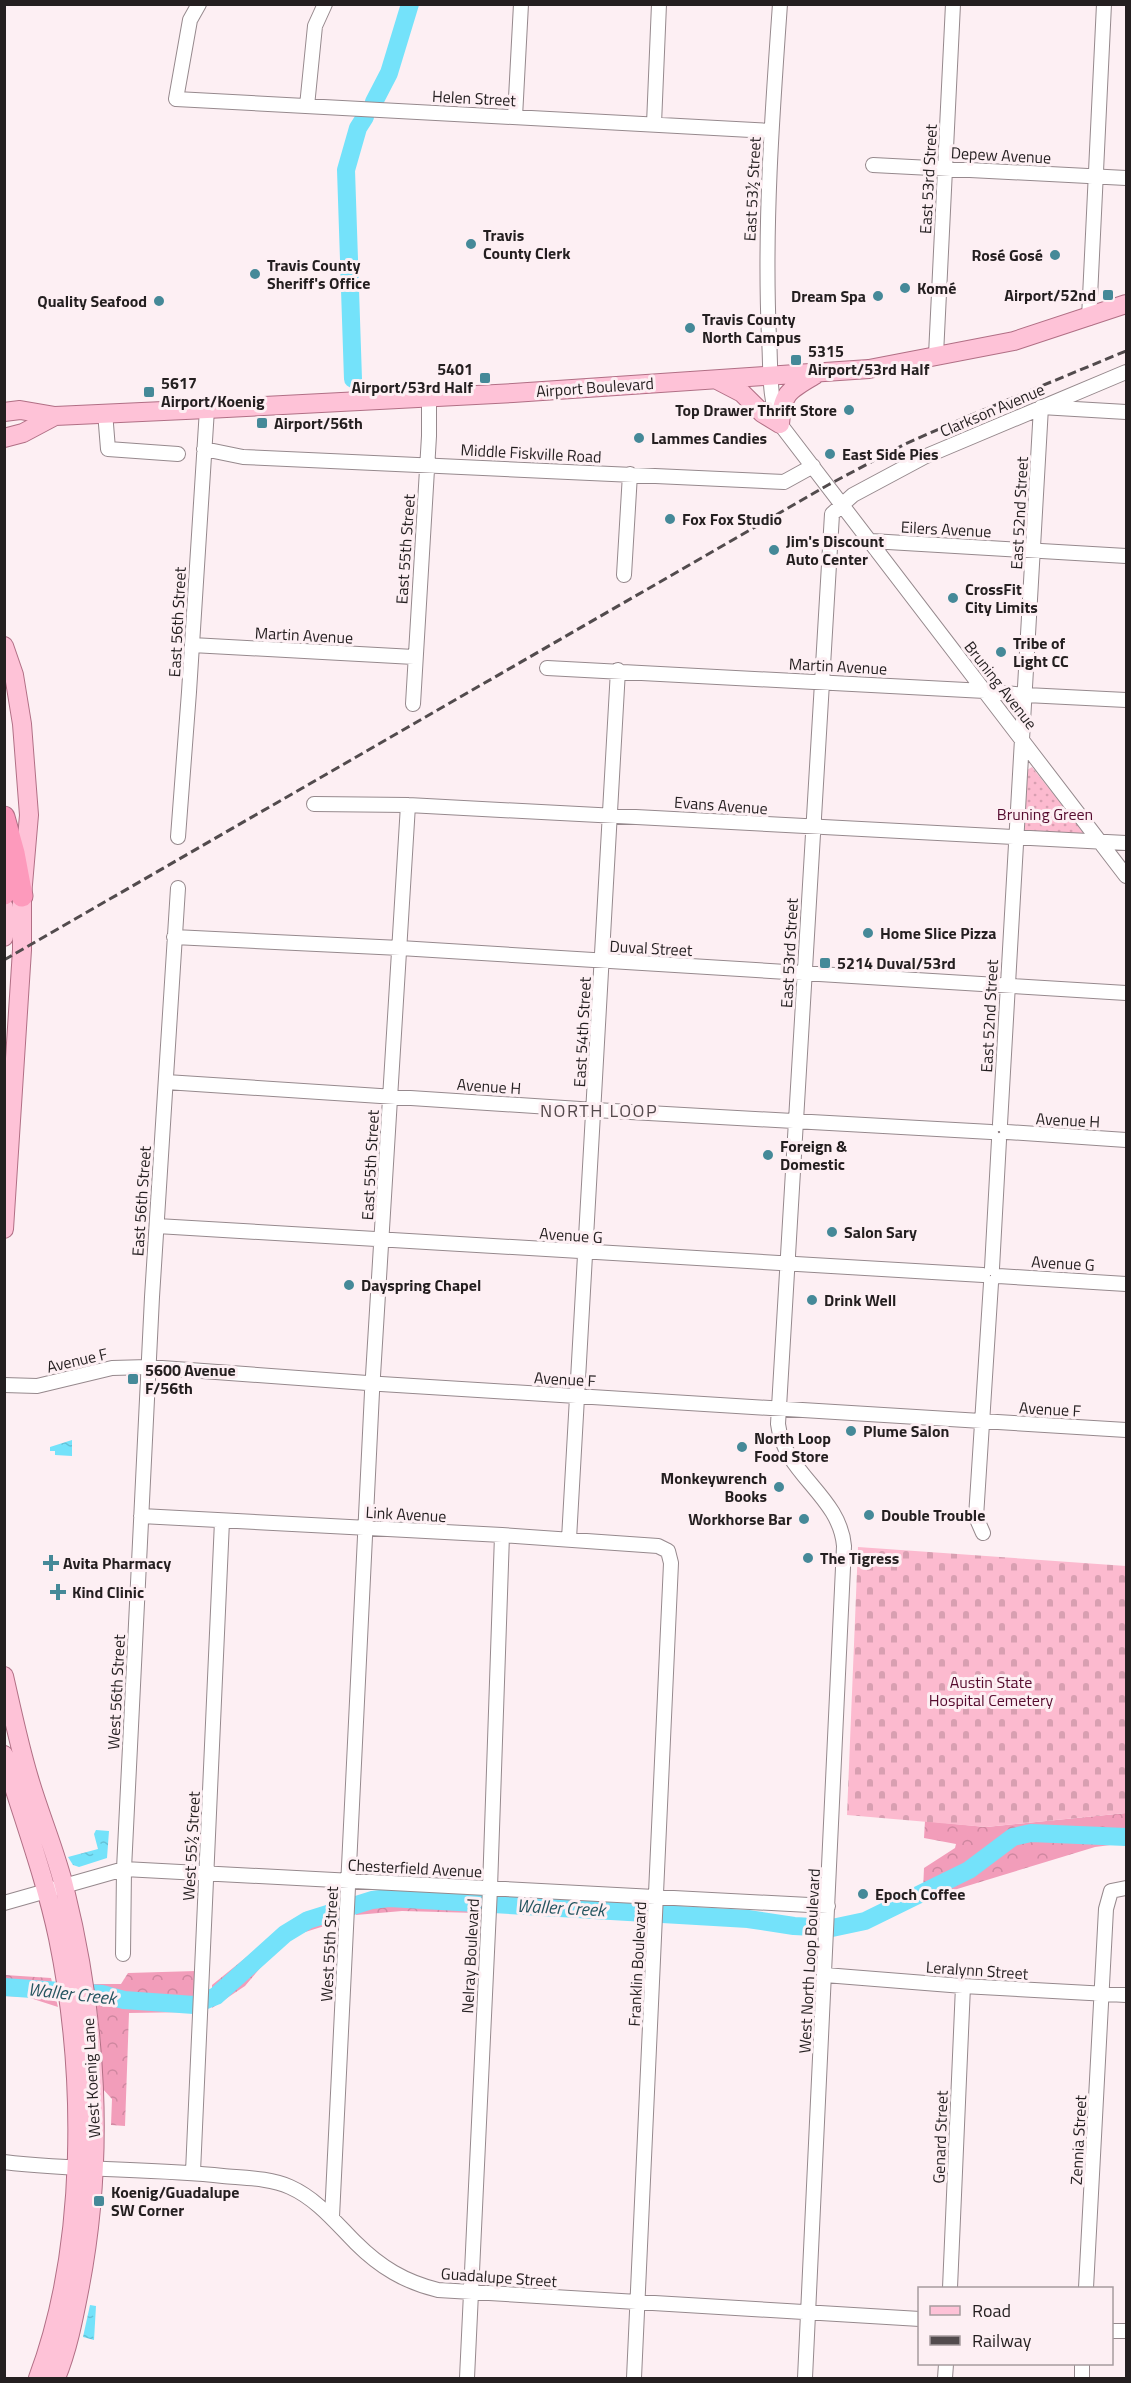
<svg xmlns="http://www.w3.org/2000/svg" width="1131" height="2383" font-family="'Titillium Web',sans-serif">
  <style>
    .forest { fill: url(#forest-crowns) }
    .cemetery { fill: url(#cemetery-stones) }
    .park { fill: url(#park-dots) }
    .water { fill: url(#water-ripples) }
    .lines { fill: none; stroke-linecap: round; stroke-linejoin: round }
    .river { stroke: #74e2fa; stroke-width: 18 }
    .minor-casing { stroke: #96898d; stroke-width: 16 }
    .major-casing { stroke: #b16f85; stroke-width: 20 }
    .highway-casing { stroke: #b16f85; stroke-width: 23 }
    .minor { stroke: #fff; stroke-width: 14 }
    .major { stroke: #fec2d7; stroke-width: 18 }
    .highway { stroke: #fd9abc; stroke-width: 21 }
    .rail { stroke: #524b4d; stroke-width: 3; stroke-dasharray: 9 4.5; stroke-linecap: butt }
    .poi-dot { fill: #458998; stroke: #fdeff3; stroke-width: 2 }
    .labels { text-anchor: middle; stroke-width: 6; stroke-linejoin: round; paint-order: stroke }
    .street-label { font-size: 16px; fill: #241f20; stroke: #fdeff3 }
    .poi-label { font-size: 16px; font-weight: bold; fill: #241f20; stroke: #fdeff3; text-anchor: start }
    .park-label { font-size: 16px; fill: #550b2e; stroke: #fdeff3 }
    .neighbourhood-label { font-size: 18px; letter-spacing: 1.5px; fill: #54494c; stroke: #fdeff3 }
    .water-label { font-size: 18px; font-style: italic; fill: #265661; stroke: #fdeff3 }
  </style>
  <defs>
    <pattern id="forest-crowns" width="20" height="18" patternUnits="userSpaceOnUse" patternTransform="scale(1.5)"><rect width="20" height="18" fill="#f29dba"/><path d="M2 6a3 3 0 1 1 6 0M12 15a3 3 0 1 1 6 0" fill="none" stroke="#cf87a0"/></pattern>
    <pattern id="cemetery-stones" width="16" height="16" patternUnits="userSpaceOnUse" patternTransform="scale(1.5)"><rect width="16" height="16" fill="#fcbacf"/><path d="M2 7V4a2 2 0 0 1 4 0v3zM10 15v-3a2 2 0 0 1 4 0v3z" fill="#d89fb1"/></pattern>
    <pattern id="park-dots" width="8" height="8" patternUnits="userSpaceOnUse" patternTransform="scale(1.5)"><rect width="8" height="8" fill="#fcbacf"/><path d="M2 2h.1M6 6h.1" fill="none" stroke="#d89fb1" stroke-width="1.8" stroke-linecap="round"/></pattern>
    <pattern id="water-ripples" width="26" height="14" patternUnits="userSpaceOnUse" patternTransform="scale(1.5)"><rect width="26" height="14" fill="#74e2fa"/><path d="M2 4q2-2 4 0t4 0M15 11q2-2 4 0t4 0" fill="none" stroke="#64c1d6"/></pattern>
  </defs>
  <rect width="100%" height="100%" fill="#fdeff3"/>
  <path class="forest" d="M1126,1813V1843L1095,1847L921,1900L870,1923L843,1929V1922L867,1918L923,1891L924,1868L955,1848L956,1844L924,1838L925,1821L986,1827Z
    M373,1892L478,1897L477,1913L402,1911L356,1915L358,1897Z
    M339,1905L337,1922L299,1934L278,1947L245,1986L212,2008V1985L293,1919Z
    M196,1971L192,2012L129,2013L125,2126L111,2125L112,2099L102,2088L100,2035L94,1984H121L128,1973Z
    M5,1975L51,1978L58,2007L27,1997L5,1996Z"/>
  <path class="cemetery" d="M858,1547L1126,1566V1813L986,1827L847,1815Z"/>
  <path class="park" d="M1032,767L1084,833L1083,835L1024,831L1027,770Z"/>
  <path class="water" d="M72,1440V1456L55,1455V1451H50V1447Z
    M96,1830L109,1831L107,1858L79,1867L73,1865L68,1857L98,1849L94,1834Z
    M90,2305L96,2306L94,2340L83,2337Z"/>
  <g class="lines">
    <path class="river" d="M374,102L389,73L410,4
      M353,379L346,170L358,128L365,117
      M4,1987L102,1994L124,2000L194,2005L216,1996L285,1934L308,1920L372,1900L389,1898L748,1919L794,1926L832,1928L865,1921L969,1870L1013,1837L1031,1833L1126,1837"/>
    <defs>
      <path id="minor" d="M199,4L190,20L176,99L771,131
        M780,4C772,116 764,227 769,338C771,366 768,398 780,424L1126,876
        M307,106L315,26L325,4
        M515,117L521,4
        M654,124L659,4
        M873,165L1126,178
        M1089,318L1104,4
        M936,355L953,4
        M105,412L108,449L178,454
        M204,449L243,457L784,482L813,466
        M871,541L1126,556
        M624,575L630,474
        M192,645L414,657
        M547,668L985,691L1026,695L1126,700
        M413,704L429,436V397
        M314,804L408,805L1126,843
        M178,837L189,692L207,409
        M174,937L400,948L1126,993
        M166,1082L595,1110L991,1132
        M1000,1124L1041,407L1126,412
        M1007,1132L1126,1140
        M157,1226L983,1275
        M992,1268L999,1140
        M998,1276L1126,1284
        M4,1385L37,1386L112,1368L148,1367L381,1384L1126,1430
        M141,1516L502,1535L658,1546L668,1551L671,1563L634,2378
        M983,1533L976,1517L991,1283
        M569,1539L618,670
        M4,1903L124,1869L828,1906
        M123,1954L124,1869L152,1297L178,888
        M825,1975L963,1986L1126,1995
        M4,2162C77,2171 151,2168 223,2176C245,2178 270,2178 290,2187C317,2199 336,2223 356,2243C380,2267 405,2282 438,2290L920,2319
        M193,2172L222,1521
        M332,2217L372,1392L408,805
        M950,2288L963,1986
        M1086,2288L1106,1909L1111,1891L1126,1888
        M1112,2331H1126
        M467,2378L490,1888L502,1535
        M805,2378L844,1546C840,1496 784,1474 778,1424L832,514L853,495L924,457L1126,372
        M945,2378L946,2364
        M1082,2378V2364"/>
      <path id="major" d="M717,380L742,393L762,413L780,424C782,393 789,390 815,375
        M4,412L20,410L55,416L207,409L513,393L869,369L1014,341L1126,304
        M4,438L23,433L55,416
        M4,646L14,675L22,724L29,815L22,896V950L4,1229
        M4,907V937
        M4,1676C12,1711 19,1745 29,1778C40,1816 56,1852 65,1890C97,2019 105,2155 80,2286C74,2317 68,2349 56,2378
        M4,1755C22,1816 45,1876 58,1938C86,2074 87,2247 38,2378"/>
      <path id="highway" d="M4,817L14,853L22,896
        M4,864V894"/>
    </defs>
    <use href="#minor" class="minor-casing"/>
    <use href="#major" class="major-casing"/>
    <use href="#highway" class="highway-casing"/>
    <use href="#minor" class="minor"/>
    <use href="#major" class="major"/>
    <use href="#highway" class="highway"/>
    <path class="rail" d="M4,960L828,485L905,444L964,418L1126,351"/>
  </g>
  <g class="poi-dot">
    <circle cx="471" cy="244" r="6"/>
    <circle cx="1055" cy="255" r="6"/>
    <circle cx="255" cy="274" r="6"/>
    <circle cx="905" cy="288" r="6"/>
    <rect x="1102" y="289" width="12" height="12" rx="3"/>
    <circle cx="878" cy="296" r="6"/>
    <circle cx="159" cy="301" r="6"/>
    <circle cx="690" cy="328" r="6"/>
    <rect x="790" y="354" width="12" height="12" rx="3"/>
    <rect x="479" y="372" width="12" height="12" rx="3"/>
    <rect x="143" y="386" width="12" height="12" rx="3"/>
    <circle cx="849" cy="410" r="6"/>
    <rect x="256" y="417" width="12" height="12" rx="3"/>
    <circle cx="639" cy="438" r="6"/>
    <circle cx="830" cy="454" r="6"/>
    <circle cx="670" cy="519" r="6"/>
    <circle cx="774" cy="550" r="6"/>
    <circle cx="953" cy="598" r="6"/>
    <circle cx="1001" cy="652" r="6"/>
    <circle cx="868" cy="933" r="6"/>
    <rect x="819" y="957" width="12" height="12" rx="3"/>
    <circle cx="768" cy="1155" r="6"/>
    <circle cx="832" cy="1232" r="6"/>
    <circle cx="349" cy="1285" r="6"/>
    <circle cx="812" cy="1300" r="6"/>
    <rect x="127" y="1373" width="12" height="12" rx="3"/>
    <circle cx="851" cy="1431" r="6"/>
    <circle cx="742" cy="1447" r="6"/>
    <circle cx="779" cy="1487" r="6"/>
    <circle cx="869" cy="1515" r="6"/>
    <circle cx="804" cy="1519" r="6"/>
    <circle cx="808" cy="1558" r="6"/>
    <path d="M48 1554h6v6h6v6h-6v6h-6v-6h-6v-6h6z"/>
    <path d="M55 1583h6v6h6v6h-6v6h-6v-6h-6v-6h6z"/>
    <circle cx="863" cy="1894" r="6"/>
    <rect x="93" y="2195" width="12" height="12" rx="3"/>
  </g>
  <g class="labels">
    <g class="street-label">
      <text transform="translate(474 98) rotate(3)" y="6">Helen Street</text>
      <text transform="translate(1001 155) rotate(3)" y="6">Depew Avenue</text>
      <text transform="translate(928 179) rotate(-87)" y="6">East 53rd Street</text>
      <text transform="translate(752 189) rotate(-87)" y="6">East 53½ Street</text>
      <text transform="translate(595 387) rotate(-4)" y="6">Airport Boulevard</text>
      <text transform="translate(992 410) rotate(-23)" y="6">Clarkson Avenue</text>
      <text transform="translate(531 453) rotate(3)" y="6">Middle Fiskville Road</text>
      <text transform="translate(1019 513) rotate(-87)" y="6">East 52nd Street</text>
      <text transform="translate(946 529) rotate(3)" y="6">Eilers Avenue</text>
      <text transform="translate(405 549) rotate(-86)" y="6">East 55th Street</text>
      <text transform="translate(177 622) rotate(-87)" y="6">East 56th Street</text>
      <text transform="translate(304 635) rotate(3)" y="6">Martin Avenue</text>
      <text transform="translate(838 666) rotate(3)" y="6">Martin Avenue</text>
      <text transform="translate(1001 685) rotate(52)" y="6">Bruning Avenue</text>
      <text transform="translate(721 805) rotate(4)" y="6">Evans Avenue</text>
      <text transform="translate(651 948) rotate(3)" y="6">Duval Street</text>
      <text transform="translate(789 953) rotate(-87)" y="6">East 53rd Street</text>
      <text transform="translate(989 1016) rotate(-87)" y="6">East 52nd Street</text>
      <text transform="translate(582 1032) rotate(-87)" y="6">East 54th Street</text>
      <text transform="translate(489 1086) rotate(4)" y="6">Avenue H</text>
      <text transform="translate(1068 1120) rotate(3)" y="6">Avenue H</text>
      <text transform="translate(370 1165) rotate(-87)" y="6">East 55th Street</text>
      <text transform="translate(141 1201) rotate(-86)" y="6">East 56th Street</text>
      <text transform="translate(571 1235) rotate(4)" y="6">Avenue G</text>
      <text transform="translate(1063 1263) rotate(3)" y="6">Avenue G</text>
      <text transform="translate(77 1360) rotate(-13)" y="6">Avenue F</text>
      <text transform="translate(565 1379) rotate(3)" y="6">Avenue F</text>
      <text transform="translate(1050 1409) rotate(3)" y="6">Avenue F</text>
      <text transform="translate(406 1514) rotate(3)" y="6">Link Avenue</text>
      <text transform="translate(116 1692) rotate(-87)" y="6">West 56th Street</text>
      <text transform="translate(191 1846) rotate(-87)" y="6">West 55½ Street</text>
      <text transform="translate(415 1868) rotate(3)" y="6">Chesterfield Avenue</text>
      <text transform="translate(329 1944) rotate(-87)" y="6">West 55th Street</text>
      <text transform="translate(470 1956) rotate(-87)" y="6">Nelray Boulevard</text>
      <text transform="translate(809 1961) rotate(-87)" y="6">West North Loop Boulevard</text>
      <text transform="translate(637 1964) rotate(-87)" y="6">Franklin Boulevard</text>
      <text transform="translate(977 1970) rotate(4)" y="6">Leralynn Street</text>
      <text transform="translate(91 2078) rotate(-93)" y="6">West Koenig Lane</text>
      <text transform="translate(940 2137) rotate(-88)" y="6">Genard Street</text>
      <text transform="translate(1078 2140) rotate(-87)" y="6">Zennia Street</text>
      <text transform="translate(499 2277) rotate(4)" y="6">Guadalupe Street</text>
    </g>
    <g class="poi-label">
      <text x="483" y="241">Travis<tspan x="483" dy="18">County Clerk</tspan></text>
      <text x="1043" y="261" text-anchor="end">Rosé Gosé</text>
      <text x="267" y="271">Travis County<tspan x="267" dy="18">Sheriff's Office</tspan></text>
      <text x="917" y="294">Komé</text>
      <text x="1096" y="301" text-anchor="end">Airport/52nd</text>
      <text x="866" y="302" text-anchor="end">Dream Spa</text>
      <text x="147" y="307" text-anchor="end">Quality Seafood</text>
      <text x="702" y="325">Travis County<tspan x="702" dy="18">North Campus</tspan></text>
      <text x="808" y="357">5315<tspan x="808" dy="18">Airport/53rd Half</tspan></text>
      <text x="473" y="375" text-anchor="end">5401<tspan x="473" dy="18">Airport/53rd Half</tspan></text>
      <text x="161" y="389">5617<tspan x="161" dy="18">Airport/Koenig</tspan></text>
      <text x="837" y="416" text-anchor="end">Top Drawer Thrift Store</text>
      <text x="274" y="429">Airport/56th</text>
      <text x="651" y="444">Lammes Candies</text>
      <text x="842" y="460">East Side Pies</text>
      <text x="682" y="525">Fox Fox Studio</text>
      <text x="786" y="547">Jim's Discount<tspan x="786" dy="18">Auto Center</tspan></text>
      <text x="965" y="595">CrossFit<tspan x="965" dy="18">City Limits</tspan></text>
      <text x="1013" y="649">Tribe of<tspan x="1013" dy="18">Light CC</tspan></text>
      <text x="880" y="939">Home Slice Pizza</text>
      <text x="837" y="969">5214 Duval/53rd</text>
      <text x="780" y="1152">Foreign &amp;<tspan x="780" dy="18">Domestic</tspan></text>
      <text x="844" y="1238">Salon Sary</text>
      <text x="361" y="1291">Dayspring Chapel</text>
      <text x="824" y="1306">Drink Well</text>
      <text x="145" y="1376">5600 Avenue<tspan x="145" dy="18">F/56th</tspan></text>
      <text x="863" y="1437">Plume Salon</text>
      <text x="754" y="1444">North Loop<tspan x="754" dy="18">Food Store</tspan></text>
      <text x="767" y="1484" text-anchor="end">Monkeywrench<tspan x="767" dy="18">Books</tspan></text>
      <text x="881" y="1521">Double Trouble</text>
      <text x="792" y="1525" text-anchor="end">Workhorse Bar</text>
      <text x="820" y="1564">The Tigress</text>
      <text x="63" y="1569">Avita Pharmacy</text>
      <text x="72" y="1598">Kind Clinic</text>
      <text x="875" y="1900">Epoch Coffee</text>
      <text x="111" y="2198">Koenig/Guadalupe<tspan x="111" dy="18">SW Corner</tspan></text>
    </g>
    <g class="park-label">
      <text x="1045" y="820">Bruning Green</text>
      <text x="991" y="1688">Austin State<tspan x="991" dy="18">Hospital Cemetery</tspan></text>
    </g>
    <g class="neighbourhood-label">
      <text x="599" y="1117">NORTH LOOP</text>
    </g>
    <g class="water-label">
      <text transform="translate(561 1908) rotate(3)" y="6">Waller Creek</text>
      <text transform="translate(72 1994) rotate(6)" y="6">Waller Creek</text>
    </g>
  </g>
  <rect width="1131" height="2383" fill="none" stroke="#241f20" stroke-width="12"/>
  <rect x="918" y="2287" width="195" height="78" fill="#fdeff3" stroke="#a69c9f" stroke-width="1.5"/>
  <rect x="930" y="2306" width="30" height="9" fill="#fec2d7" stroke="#a69c9f" stroke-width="1.5"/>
  <text x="972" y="2317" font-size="18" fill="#241f20">Road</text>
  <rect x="930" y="2336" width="30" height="9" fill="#524b4d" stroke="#a69c9f" stroke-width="1.5"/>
  <text x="972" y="2347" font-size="18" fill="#241f20">Railway</text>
</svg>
